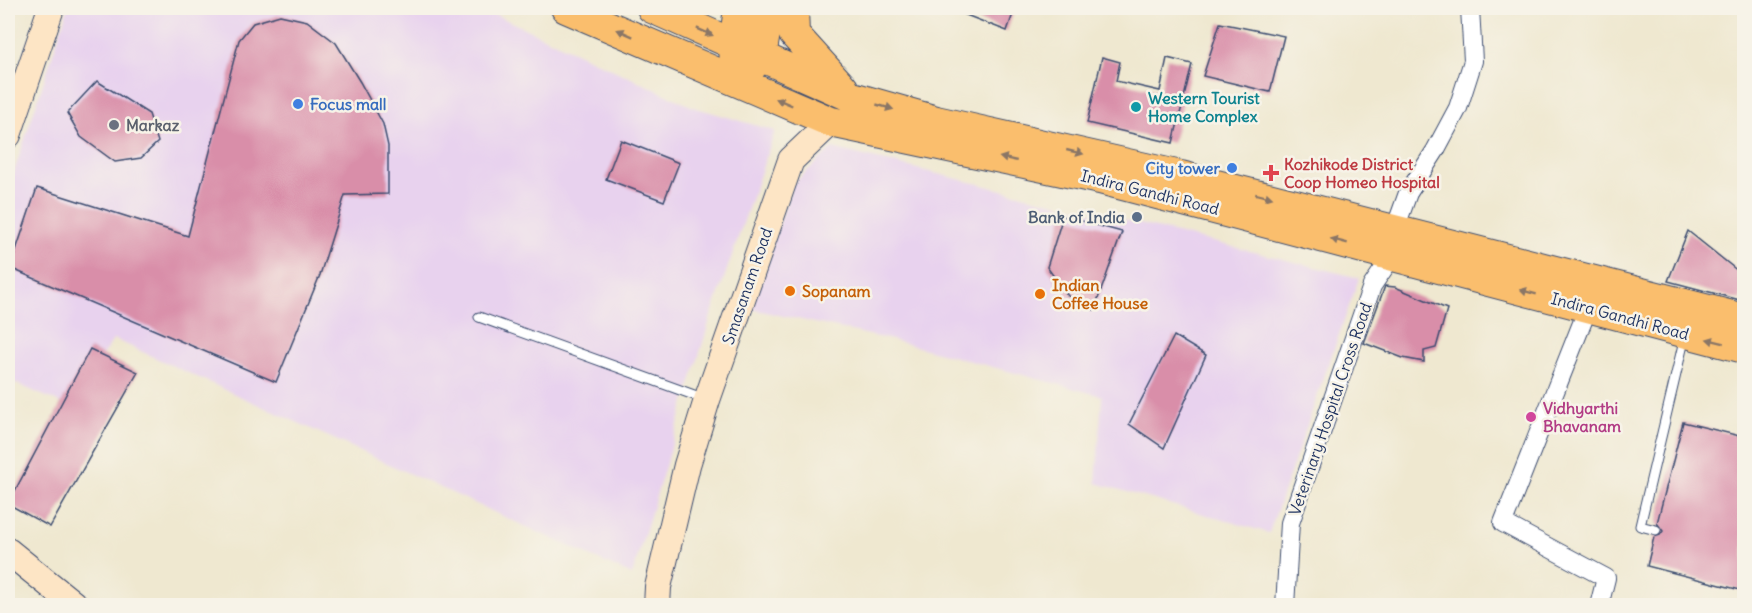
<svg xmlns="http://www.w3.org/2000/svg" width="1752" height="613" font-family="Delius,sans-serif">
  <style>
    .built { fill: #e8d2ee }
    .building { fill: #d98ea9 }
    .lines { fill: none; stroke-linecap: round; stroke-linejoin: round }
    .lane-casing { stroke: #3b4b6f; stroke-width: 11 }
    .street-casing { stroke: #3b4b6f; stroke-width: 20 }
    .secondary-casing { stroke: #3b4b6f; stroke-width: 28 }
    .primary-casing { stroke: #3b4b6f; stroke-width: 32 }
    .lane { stroke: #fff; stroke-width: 9 }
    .street { stroke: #fff; stroke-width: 18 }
    .secondary { stroke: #fde5c5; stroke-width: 26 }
    .primary { stroke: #fabe6d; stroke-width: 30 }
    .oneway { fill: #8a7666 }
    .shop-dot { fill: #3f7fe0; stroke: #f7f3e8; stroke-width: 2 }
    .culture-dot { fill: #0f9aa8; stroke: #f7f3e8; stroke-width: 2 }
    .worship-dot { fill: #6b7280; stroke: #f7f3e8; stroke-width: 2 }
    .health-dot { fill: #e0444e; stroke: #f7f3e8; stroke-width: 2 }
    .service-dot { fill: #5c6f8a; stroke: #f7f3e8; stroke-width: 2 }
    .food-dot { fill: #e8710a; stroke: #f7f3e8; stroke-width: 2 }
    .hotel-dot { fill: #d1479c; stroke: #f7f3e8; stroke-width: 2 }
    .labels { text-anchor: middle; stroke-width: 5; stroke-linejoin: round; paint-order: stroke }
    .culture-label { font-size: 16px; font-weight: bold; fill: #0d838f; stroke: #f7f3e8; text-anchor: start }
    .shop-label { font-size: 16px; font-weight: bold; fill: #366cbe; stroke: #f7f3e8; text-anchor: start }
    .worship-label { font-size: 16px; font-weight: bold; fill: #5b616d; stroke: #f7f3e8; text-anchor: start }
    .health-label { font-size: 16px; font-weight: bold; fill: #be3a42; stroke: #f7f3e8; text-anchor: start }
    .street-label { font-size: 16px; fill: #1b2f5e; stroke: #f7f3e8 }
    .service-label { font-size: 16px; font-weight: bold; fill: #4e5e75; stroke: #f7f3e8; text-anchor: end }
    .food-label { font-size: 16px; font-weight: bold; fill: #c56008; stroke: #f7f3e8; text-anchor: start }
    .hotel-label { font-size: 16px; font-weight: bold; fill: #b23c85; stroke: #f7f3e8; text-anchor: start }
  </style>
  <rect width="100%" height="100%" fill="#f7f3e8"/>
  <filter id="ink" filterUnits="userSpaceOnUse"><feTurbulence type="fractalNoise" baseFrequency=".0167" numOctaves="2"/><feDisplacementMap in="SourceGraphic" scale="12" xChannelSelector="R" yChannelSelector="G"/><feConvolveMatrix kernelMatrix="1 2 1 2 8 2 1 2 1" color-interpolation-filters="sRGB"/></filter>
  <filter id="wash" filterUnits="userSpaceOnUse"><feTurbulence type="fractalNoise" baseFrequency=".008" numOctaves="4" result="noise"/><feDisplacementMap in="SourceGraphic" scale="24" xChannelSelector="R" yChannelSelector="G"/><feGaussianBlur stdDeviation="1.35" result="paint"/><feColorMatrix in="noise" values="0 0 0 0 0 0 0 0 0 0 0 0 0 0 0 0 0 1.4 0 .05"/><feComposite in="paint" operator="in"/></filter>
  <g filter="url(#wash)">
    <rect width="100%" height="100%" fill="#efe8d0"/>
    <path class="built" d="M68,8H481L693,107L775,131L711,316L632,575L114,339L65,405L8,380V190Z
      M832,148L1359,278L1269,533L1096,483L1102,396L892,340L752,309L792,185Z"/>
    <g id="blocks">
      <path class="building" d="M948,8H1015L1007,31Z
        M280,15L307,21L336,43L360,82L383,124L388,146V194L345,195L320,275L276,382L10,268L37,188L188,236L239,40L253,23Z
        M1220,23L1284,36L1270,92L1203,76Z
        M1102,57L1120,62L1116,81L1160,91L1167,58L1192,64L1173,143L1087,123Z
        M97,81L149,114L158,142L141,158L115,162L81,137L67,113Z
        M621,140L679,163L664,201L606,179Z
        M1063,216L1122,232L1094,310L1068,296L1047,267Z
        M1688,231L1744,276V287L1740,300L1668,281Z
        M1385,286L1395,287L1447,309L1436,348L1424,351V362L1403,358L1364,343Z
        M1174,336L1206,355L1164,448L1129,424Z
        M90,349L138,372L50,527L8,504Z
        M1683,422L1744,437V591L1647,566L1654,537L1660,535L1663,531L1657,523Z"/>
    </g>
  </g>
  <g filter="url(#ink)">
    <use href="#blocks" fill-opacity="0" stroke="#3b4b6f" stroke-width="1.5"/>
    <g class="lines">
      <defs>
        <path id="lane" d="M479,317L705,399
          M1656,530L1640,526L1685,336"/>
        <path id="street" d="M1395,229L1408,193L1435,151L1458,108L1473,61L1470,8
          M1588,308L1503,523L1606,578L1599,606
          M1285,606L1290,523L1372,286L1393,255"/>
        <path id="secondary" d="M8,135L51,8
          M8,551L76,606
          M657,606L658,587L687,465L707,400L791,160L831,122"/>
        <path id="primary" d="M566,8L831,122L1100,179L1744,348
          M652,8L852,97L936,121L1181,176L1744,319
          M793,8L794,34L843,88
          M735,64L734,45L739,8
          M748,70L761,57L769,8"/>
      </defs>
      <use href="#lane" class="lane-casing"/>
      <use href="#street" class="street-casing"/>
      <use href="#secondary" class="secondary-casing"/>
      <use href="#primary" class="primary-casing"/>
      <use href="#lane" class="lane"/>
      <use href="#street" class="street"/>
      <use href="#secondary" class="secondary"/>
      <use href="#primary" class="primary"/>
    </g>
    <defs><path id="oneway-solid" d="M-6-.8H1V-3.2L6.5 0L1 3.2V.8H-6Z" transform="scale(1.5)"/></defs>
    <g class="oneway">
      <use href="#oneway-solid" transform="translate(705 32) rotate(24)"/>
      <use href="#oneway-solid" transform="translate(625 33) rotate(-156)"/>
      <use href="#oneway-solid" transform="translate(784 102) rotate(-157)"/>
      <use href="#oneway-solid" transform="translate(885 107) rotate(16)"/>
      <use href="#oneway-solid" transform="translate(1075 152) rotate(13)"/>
      <use href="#oneway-solid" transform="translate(1008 159) rotate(-168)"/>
      <use href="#oneway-solid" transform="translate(1264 196) rotate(14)"/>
      <use href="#oneway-solid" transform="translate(1339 241) rotate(-165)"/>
      <use href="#oneway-solid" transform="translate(1528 292) rotate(-165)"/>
      <use href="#oneway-solid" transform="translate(1715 341) rotate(-166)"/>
    </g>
  </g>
  <g class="shop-dot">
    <circle cx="298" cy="104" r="6"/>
    <circle cx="1232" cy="168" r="6"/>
  </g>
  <circle class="culture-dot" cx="1136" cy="107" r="6"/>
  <circle class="worship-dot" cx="114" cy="125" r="6"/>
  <path class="health-dot" d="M1268 164h6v6h6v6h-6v6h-6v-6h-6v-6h6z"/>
  <circle class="service-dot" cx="1137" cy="217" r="6"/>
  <g class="food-dot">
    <circle cx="790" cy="291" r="6"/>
    <circle cx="1040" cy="294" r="6"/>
  </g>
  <circle class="hotel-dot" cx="1531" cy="417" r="6"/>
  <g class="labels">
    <g class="culture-label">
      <text x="1148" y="104">Western Tourist<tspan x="1148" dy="18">Home Complex</tspan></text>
    </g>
    <g class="shop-label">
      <text x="310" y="110">Focus mall</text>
      <text x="1220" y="174" text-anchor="end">City tower</text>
    </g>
    <g class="worship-label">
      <text x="126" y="131">Markaz</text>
    </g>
    <g class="health-label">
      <text x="1284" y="170">Kozhikode District<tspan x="1284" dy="18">Coop Homeo Hospital</tspan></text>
    </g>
    <g class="street-label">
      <text transform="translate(1150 192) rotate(14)" y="6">Indira Gandhi Road</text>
      <text transform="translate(747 286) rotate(-71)" y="6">Smasanam Road</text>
      <text transform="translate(1620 316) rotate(15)" y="6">Indira Gandhi Road</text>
      <text transform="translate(1330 409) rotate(-71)" y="6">Veterinary Hospital Cross Road</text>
    </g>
    <g class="service-label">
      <text x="1125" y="223">Bank of India</text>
    </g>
    <g class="food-label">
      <text x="1052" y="291">Indian<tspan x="1052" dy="18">Coffee House</tspan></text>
      <text x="802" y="297">Sopanam</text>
    </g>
    <g class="hotel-label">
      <text x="1543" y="414">Vidhyarthi<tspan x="1543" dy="18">Bhavanam</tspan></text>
    </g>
  </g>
  <rect width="1752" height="613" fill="none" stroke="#f7f3e8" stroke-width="30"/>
</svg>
